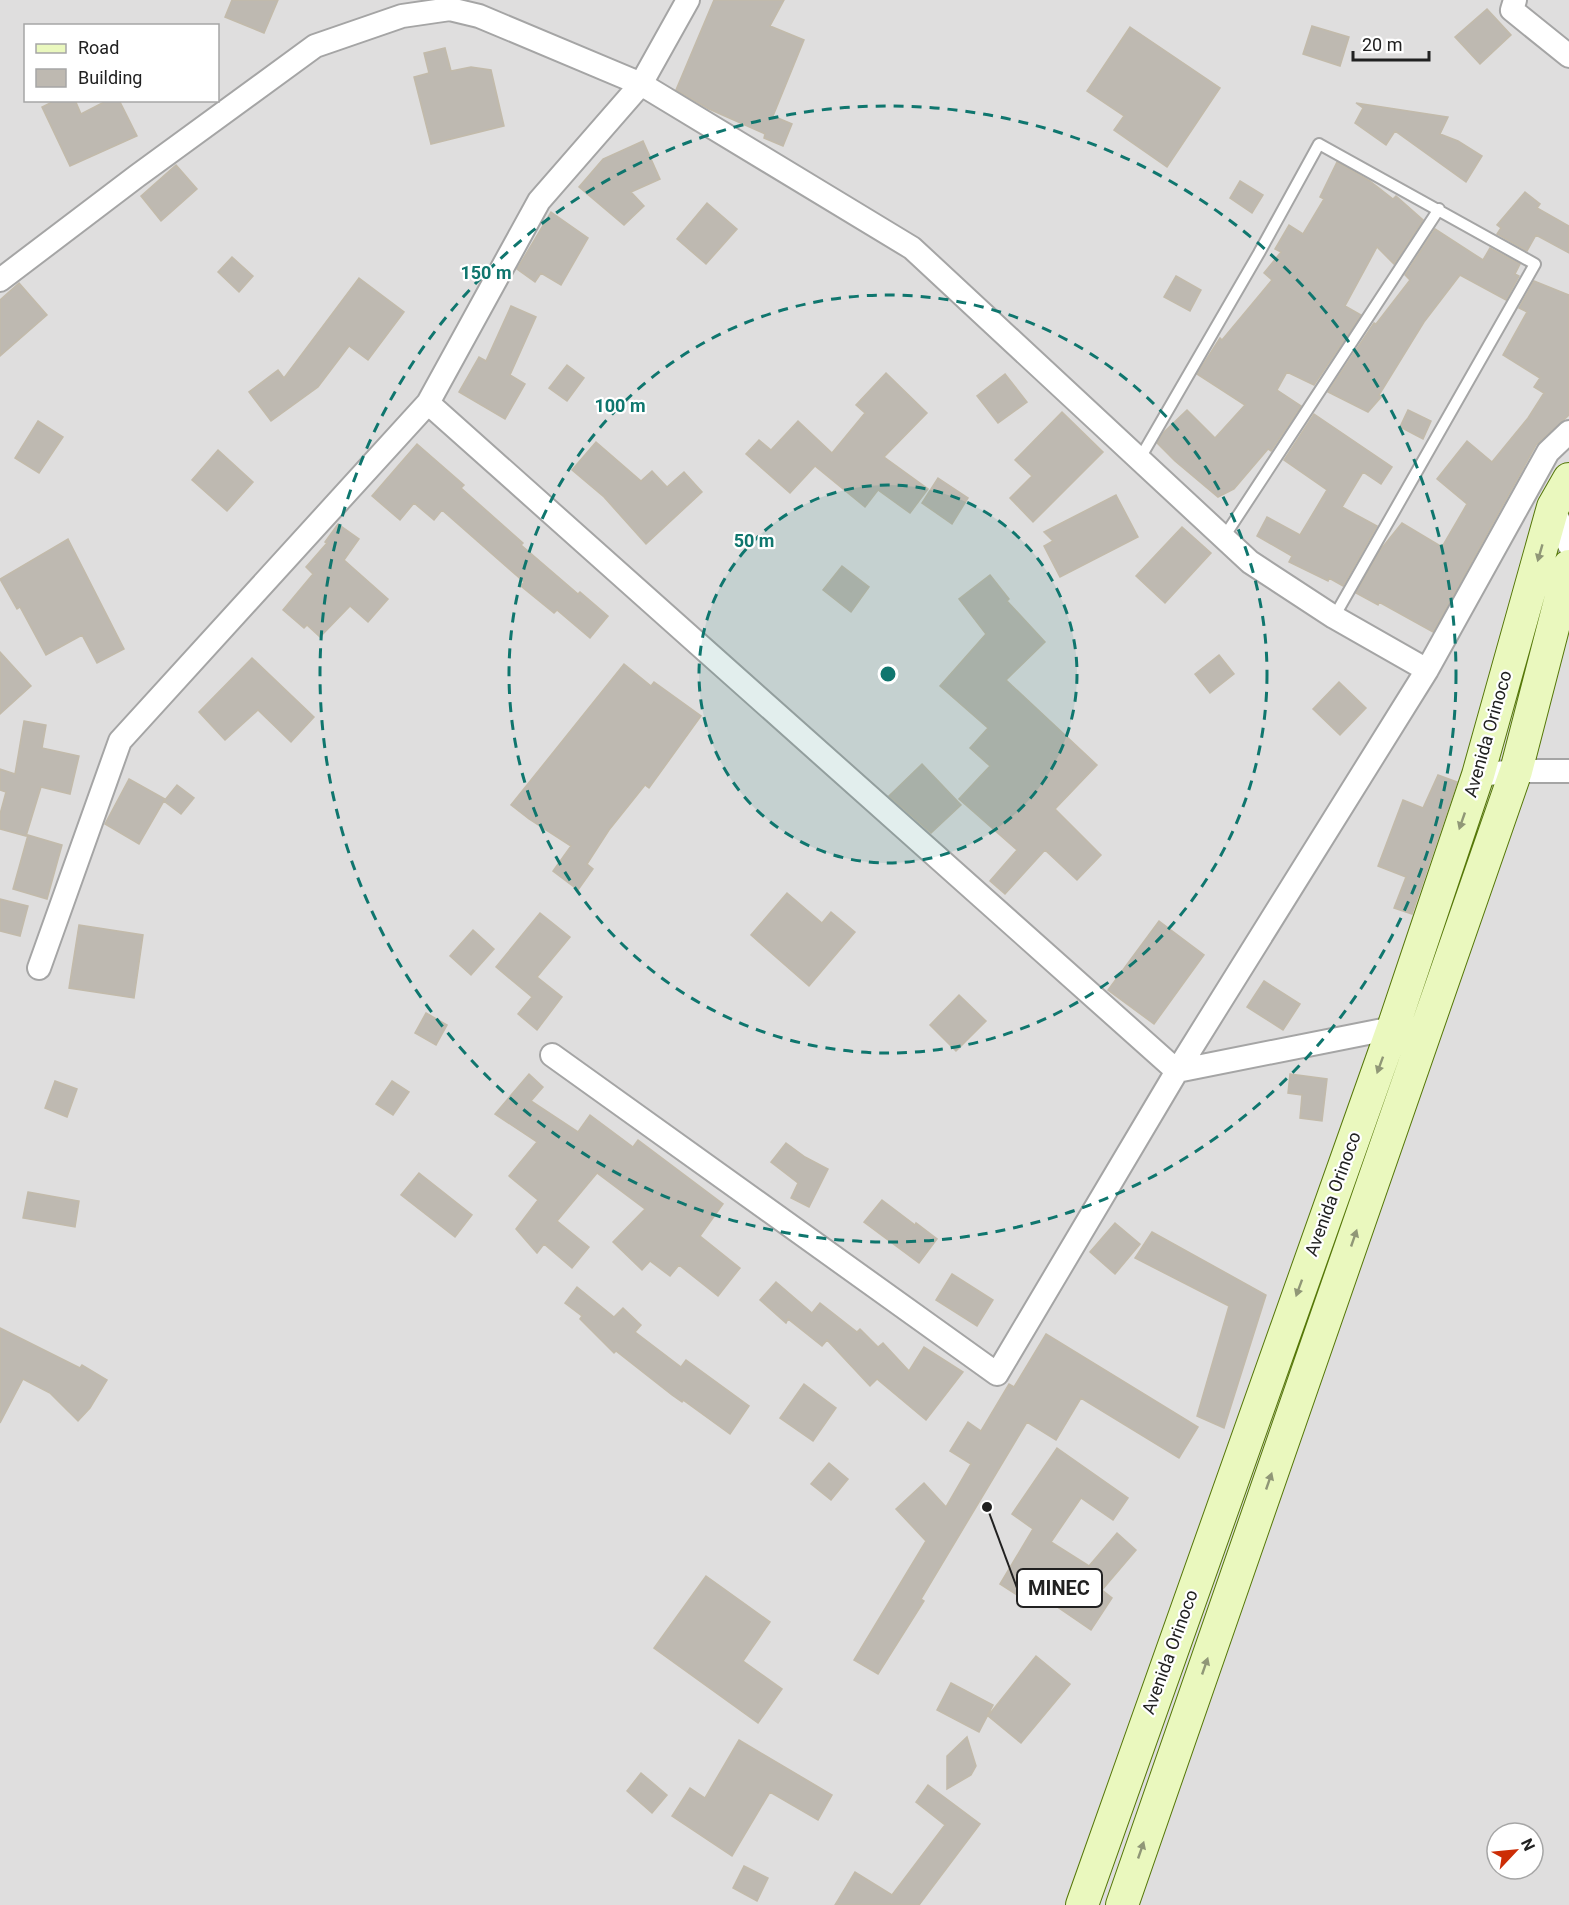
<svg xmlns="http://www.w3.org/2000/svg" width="1569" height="1905" font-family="Roboto,sans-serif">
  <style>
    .residential { fill: #dfdede; fill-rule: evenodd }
    .building { fill: #beb9b1; stroke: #c2baaa; stroke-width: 1.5 }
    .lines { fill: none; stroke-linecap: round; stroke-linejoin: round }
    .lane-casing { stroke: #a5a5a5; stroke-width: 14 }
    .street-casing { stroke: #a5a5a5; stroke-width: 26 }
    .secondary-casing { stroke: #557708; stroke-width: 34 }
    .lane { stroke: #fff; stroke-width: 10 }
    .street { stroke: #fff; stroke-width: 22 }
    .secondary { stroke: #eaf8be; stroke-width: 32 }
    .oneway { fill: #909777 }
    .ring { fill: none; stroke: #0f766e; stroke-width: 3; stroke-dasharray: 10 8 }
    .labels { text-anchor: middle; stroke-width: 4.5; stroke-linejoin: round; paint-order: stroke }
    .street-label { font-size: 18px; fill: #212121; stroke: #fff }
    .centre { fill: #0f766e; stroke: #fff; stroke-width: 3 }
    .ring-label { font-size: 18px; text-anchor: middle; font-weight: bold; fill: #0f766e; stroke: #fff; stroke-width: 4.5; stroke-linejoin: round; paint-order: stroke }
    .leader { fill: none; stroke: #212121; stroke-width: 2 }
    .callout-dot { fill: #212121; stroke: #fff; stroke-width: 2 }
    .callout { fill: #fff; stroke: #212121; stroke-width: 2 }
    .callout-label { font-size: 20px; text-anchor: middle; font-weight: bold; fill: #212121 }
  </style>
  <rect width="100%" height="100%" fill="#f1f0e8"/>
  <path class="residential" d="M0,0H1569V1905H0ZM26,26H218V100H26ZM1497,1833H1533V1869H1497Z"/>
  <path class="building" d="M232,0H278L264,33L225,17Z
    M714,0H784L770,26L804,40L773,116L792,124L783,146L764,138L765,134L709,109L676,90Z
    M1487,9L1511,35L1480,64L1455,37Z
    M1312,26L1349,37L1340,66L1303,54Z
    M1130,27L1220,88L1167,167L1114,130L1124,116L1087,91Z
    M445,48L451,71L471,67L491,70L504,126L431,144L414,77L429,73L424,53Z
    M56,100H75L81,114L108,100H119L137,136L70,166L42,107Z
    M1356,103L1448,117L1440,134L1458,141L1482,156L1466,182L1395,131L1386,145L1355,123L1363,108Z
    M643,141L660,179L631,192L644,206L624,225L579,187L603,159Z
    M1337,162L1370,181L1393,199L1396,196L1423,220L1394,264L1377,247L1345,306L1361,315L1314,385L1287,372L1277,390L1301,406L1271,451L1268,449L1234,489L1218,497L1175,461L1157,443L1164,432L1187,410L1215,438L1245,405L1197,374L1220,338L1222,340L1272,280L1264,273L1281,252L1275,249L1289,225L1303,234L1324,199L1320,197Z
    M176,165L197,189L161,221L141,196Z
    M1240,181L1263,195L1252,213L1230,198Z
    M1525,192L1540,204L1537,208L1569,226V253L1536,235L1527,251L1497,234L1501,228L1497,225Z
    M707,203L737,229L706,264L677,239Z
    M551,212L588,238L561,285L541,273L535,282L517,269Z
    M1435,229L1483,260L1490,248L1520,264L1515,274L1519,276L1506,300L1460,275L1424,322L1379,395L1382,396L1368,412L1328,392L1374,323L1376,324L1410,280L1405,275Z
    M232,257L253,276L239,292L218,272Z
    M1176,276L1201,290L1190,311L1164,297Z
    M359,278L404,312L368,360L349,346L318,387L271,421L249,392L278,370L284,378Z
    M1534,281L1569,295V415L1536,445L1433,632L1379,602L1378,605L1356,593L1381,549L1402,523L1442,547L1467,504L1437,479L1467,441L1492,462L1528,418L1544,393L1534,387L1540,378L1503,355L1527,312L1519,308Z
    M19,283L47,315L0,356V300Z
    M511,306L536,317L510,375L525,384L505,419L459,392L479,357L486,361Z
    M567,365L584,378L567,401L549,388Z
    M886,373L927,413L884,457L928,489L910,513L878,490L865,507L815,466L790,493L746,454L759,440L771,450L798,421L832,453L865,413L856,405Z
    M1005,374L1027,402L998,423L977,396Z
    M1408,410L1431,421L1423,439L1400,427Z
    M1062,412L1103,452L1033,522L1010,498L1032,476L1015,460Z
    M1314,414L1392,467L1381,484L1363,472L1342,507L1377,526L1343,586L1329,578L1328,581L1289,562L1292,556L1257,536L1267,517L1300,535L1327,490L1284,460Z
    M38,421L63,437L39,473L15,458Z
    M596,442L641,481L652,471L667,487L684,472L702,492L646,544L604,497L572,470Z
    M417,444L464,485L461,488L523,543L521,545L578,594L580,592L608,616L590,638L557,610L554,613L521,586L524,582L442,510L434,520L414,503L400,520L372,496Z
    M218,450L253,482L227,511L192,480Z
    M938,478L968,498L952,524L922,503Z
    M1116,495L1138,537L1060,577L1044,546L1053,541L1044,532Z
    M338,524L359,539L344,560L388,599L368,622L350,606L320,637L307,625L304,628L283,610L313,574L306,567L327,543L325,542Z
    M1182,527L1211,553L1165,603L1136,576Z
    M68,539L124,649L97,663L82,635L46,655L20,607L17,609L0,579Z
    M842,566L869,587L851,612L823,590Z
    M990,575L1009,599L1007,601L1045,642L1006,680L1097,765L1055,809L1101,855L1077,880L1045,850L1005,894L990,881L1017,850L959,799L990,766L970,748L988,728L940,686L986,634L959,599Z
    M0,652L31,686L0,714Z
    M1219,655L1234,674L1210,693L1195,674Z
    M252,658L314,717L291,742L258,710L225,740L199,712Z
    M624,664L651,686L654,682L701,716L649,788L645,785L609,830L587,864L593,869L578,890L553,871L571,846L529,819L511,805Z
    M1339,682L1366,708L1340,735L1313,709Z
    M24,721L46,725L42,748L79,756L70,794L41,787L26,836L0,829V814L6,792L0,790V769L15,774Z
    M922,764L961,805L931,833L889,796Z
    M1438,775L1457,782L1412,914L1394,908L1406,877L1378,866L1403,800L1423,808Z
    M129,779L165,799L139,844L105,824Z
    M177,785L194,798L181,814L164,801Z
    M28,835L62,845L47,899L13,889Z
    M787,893L822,923L831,912L855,932L809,986L751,935Z
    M0,899L28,906L20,936L0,931Z
    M540,913L570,937L537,977L562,997L537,1030L518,1014L532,997L496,967Z
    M1159,921L1204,955L1154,1024L1108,990Z
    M79,925L143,935L134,998L69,988Z
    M473,930L494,949L471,975L450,956Z
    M1264,981L1300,1004L1283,1030L1247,1007Z
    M959,995L986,1021L956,1051L930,1025Z
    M426,1013L447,1025L436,1045L415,1033Z
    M529,1074L543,1087L531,1101L578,1132L590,1115L633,1147L638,1140L723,1204L700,1236L740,1268L718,1296L679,1265L670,1276L650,1261L642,1270L613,1242L645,1209L597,1173L557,1221L589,1247L572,1268L544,1244L537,1253L516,1229L538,1200L509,1176L537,1142L495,1114Z
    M1290,1074L1327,1079L1322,1121L1300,1118L1302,1095L1288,1093Z
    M55,1081L77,1089L67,1117L45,1108Z
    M392,1081L409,1092L393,1115L376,1104Z
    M786,1143L805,1157L828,1169L809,1207L791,1198L798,1183L771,1162Z
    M419,1173L472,1215L455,1237L401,1195Z
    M28,1192L79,1201L75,1227L23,1218Z
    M882,1200L915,1225L916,1223L937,1239L919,1263L864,1222Z
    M1115,1223L1140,1244L1115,1274L1090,1252Z
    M1152,1232L1266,1295L1224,1428L1197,1416L1229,1306L1135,1258Z
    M952,1274L993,1300L977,1326L936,1300Z
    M776,1282L812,1313L820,1303L857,1332L860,1329L878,1347L883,1343L909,1371L924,1347L963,1372L926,1420L877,1379L870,1386L827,1340L822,1346L788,1319L786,1323L760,1300Z
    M577,1287L614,1317L623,1308L641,1325L635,1332L681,1367L686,1360L749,1406L730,1434L683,1400L682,1402L672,1395L616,1351L614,1353L580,1319L582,1316L565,1303Z
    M0,1328L80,1368L82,1365L107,1380L90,1408L78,1421L50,1393L23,1379L0,1423Z
    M1046,1334L1198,1427L1179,1458L1081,1398L1056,1440L1027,1422L921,1599L924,1601L878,1674L854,1660L926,1541L896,1509L924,1483L946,1507L971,1464L950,1451L968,1422L981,1431L1009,1384L1014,1387Z
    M804,1384L836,1408L813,1441L780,1418Z
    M1057,1448L1128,1498L1113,1520L1081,1498L1051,1542L1089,1566L1117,1533L1136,1550L1102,1590L1112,1598L1091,1630L1031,1589L1025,1600L1000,1584L1033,1529L1012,1514Z
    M829,1463L848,1479L831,1500L811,1484Z
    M706,1576L770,1622L743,1661L782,1689L758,1723L654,1648Z
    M1036,1656L1070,1684L1021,1743L988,1716Z
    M951,1683L993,1705L979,1732L937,1710Z
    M967,1737L976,1766L971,1775L947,1789V1756Z
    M739,1740L832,1795L818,1820L770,1792L732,1856L672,1816L690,1788L705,1798Z
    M641,1773L667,1795L652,1813L627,1791Z
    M928,1785L980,1824L919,1905H835L855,1872L892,1895L945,1825L916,1802Z
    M744,1866L768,1878L757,1901L733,1888Z"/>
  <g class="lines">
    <defs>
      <path id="lane" d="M1139,460L1259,253L1319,144L1535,264L1334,617
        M1224,537L1439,209"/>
      <path id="street" d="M1515,0L1512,10L1569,56
        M0,280L137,176L315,46L402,16L450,9L479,16L641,84L912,248L1250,562L1334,617L1427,670
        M428,403L1177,1071L1393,1028
        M1553,507L1569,545
        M1478,775L1516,771H1569
        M39,968L120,741L428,403L539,201L641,84L688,0
        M552,1055L997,1374L1177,1071L1427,670L1548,452L1569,432"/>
      <path id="secondary" d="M1082,1905L1393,1028L1478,775L1553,507L1569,479
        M1122,1905L1516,771L1569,566"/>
    </defs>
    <use href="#lane" class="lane-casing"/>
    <use href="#street" class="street-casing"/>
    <use href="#secondary" class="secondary-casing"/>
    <use href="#lane" class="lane"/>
    <use href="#street" class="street"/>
    <use href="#secondary" class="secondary"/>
  </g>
  <defs><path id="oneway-solid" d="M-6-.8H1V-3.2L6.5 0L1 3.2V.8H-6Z" transform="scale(1.5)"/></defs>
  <g class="oneway">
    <use href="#oneway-solid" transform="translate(1540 553) rotate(106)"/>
    <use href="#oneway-solid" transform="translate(1462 821) rotate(109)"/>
    <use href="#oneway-solid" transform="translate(1380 1065) rotate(110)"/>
    <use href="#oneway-solid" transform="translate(1354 1238) rotate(-71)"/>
    <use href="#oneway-solid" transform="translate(1299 1288) rotate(110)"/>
    <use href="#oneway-solid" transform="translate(1269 1481) rotate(-71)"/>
    <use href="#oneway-solid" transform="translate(1205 1666) rotate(-71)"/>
    <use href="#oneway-solid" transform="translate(1141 1850) rotate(-71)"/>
  </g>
  <circle cx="888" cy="674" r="189" fill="#0f766e" fill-opacity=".12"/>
  <g class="ring">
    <circle cx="888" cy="674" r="189"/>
    <circle cx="888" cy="674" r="379"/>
    <circle cx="888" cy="674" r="568"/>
  </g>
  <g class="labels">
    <g class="street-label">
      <text transform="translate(1488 734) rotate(-74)" y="6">Avenida Orinoco</text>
      <text transform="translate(1333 1194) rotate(-70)" y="6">Avenida Orinoco</text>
      <text transform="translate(1170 1652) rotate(-70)" y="6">Avenida Orinoco</text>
    </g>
  </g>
  <circle cx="888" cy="674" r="9" class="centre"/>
  <g class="ring-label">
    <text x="486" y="279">150 m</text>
    <text x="620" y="412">100 m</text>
    <text x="754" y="547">50 m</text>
  </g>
  <path class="leader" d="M987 1507L1017 1588"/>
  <circle class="callout-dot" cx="987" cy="1507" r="6"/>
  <rect class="callout" x="1017" y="1569" width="85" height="38" rx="6"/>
  <g class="callout-label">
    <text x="1059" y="1595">MINEC</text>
  </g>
  <rect x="24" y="24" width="195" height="78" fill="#ffffff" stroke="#a6a6a6" stroke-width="1.5"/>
  <rect x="36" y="44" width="30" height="9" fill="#eaf8be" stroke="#a6a6a6" stroke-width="1.5"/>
  <text x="78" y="54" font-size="18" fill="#212121">Road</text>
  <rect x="36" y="69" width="30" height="18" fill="#beb9b1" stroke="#a6a6a6" stroke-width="1.5"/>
  <text x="78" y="84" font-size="18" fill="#212121">Building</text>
  <g transform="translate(1515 1851) rotate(64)"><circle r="28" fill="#ffffff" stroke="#a6a6a6" stroke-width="1.5"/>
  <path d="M0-4.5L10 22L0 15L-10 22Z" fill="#cc2d06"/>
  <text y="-9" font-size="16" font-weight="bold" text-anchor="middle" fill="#212121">N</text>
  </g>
  <path d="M1353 51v9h76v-9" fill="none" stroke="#212121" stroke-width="3"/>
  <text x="1362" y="51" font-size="18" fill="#212121" stroke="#ffffff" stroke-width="4.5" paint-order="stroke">20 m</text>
</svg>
